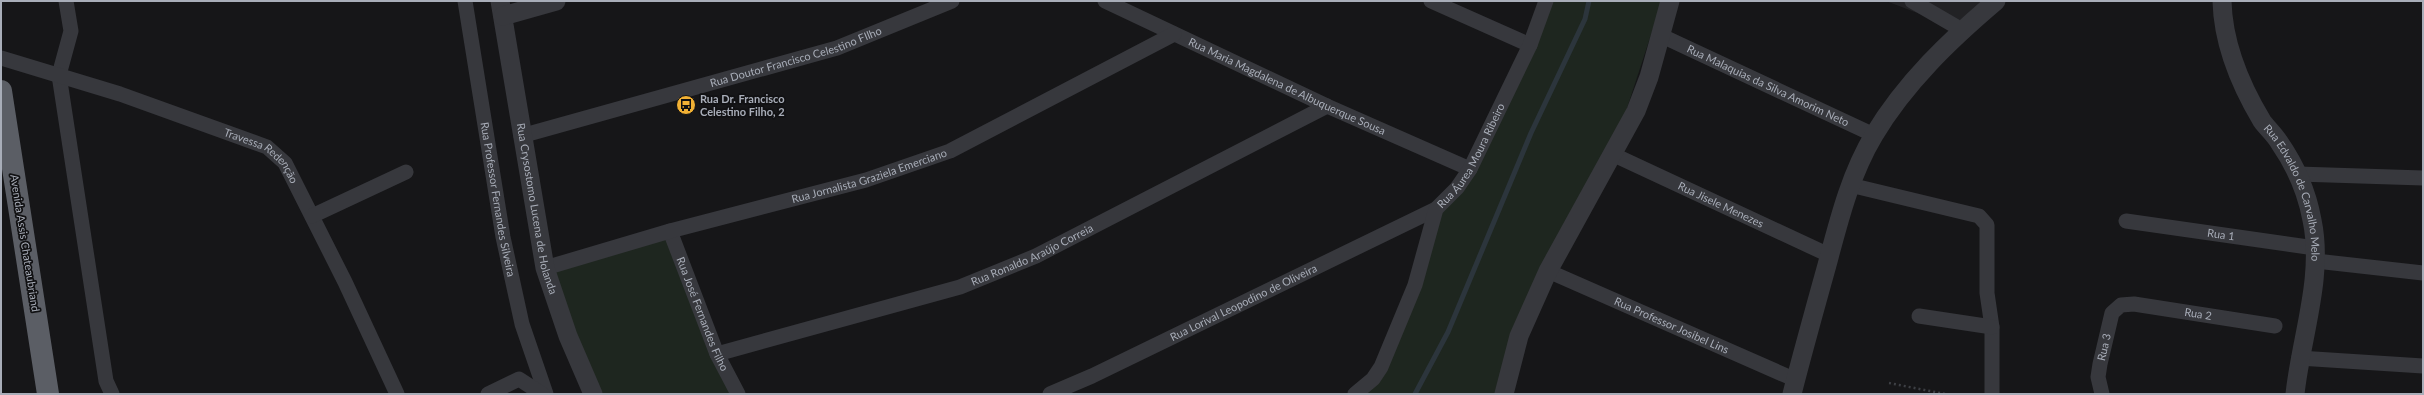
<svg xmlns="http://www.w3.org/2000/svg" width="2424" height="395" font-family="Lato,sans-serif">
  <style>
    .built { fill: #222225 }
    .green { fill: #1e261f }
    .lines { fill: none; stroke-linecap: round; stroke-linejoin: round }
    .stream { stroke: #2c353c; stroke-width: 5 }
    .path { stroke: #3d3f44; stroke-width: 2.5; stroke-dasharray: 2 3; stroke-linecap: butt }
    .minor { stroke: #37383d; stroke-width: 15 }
    .tertiary { stroke: #37383d; stroke-width: 19 }
    .trunk { stroke: #5b5e65; stroke-width: 22 }
    .labels { text-anchor: middle; stroke-width: 3.5; stroke-linejoin: round; paint-order: stroke }
    .street-label { font-size: 11px; fill: #a8adb8; stroke: #111113 }
    .poi-label { font-size: 11px; font-weight: bold; fill: #a8adb8; stroke: #111113; text-anchor: start }
  </style>
  <rect width="100%" height="100%" fill="#161618"/>
  <path class="built" d="M1886,1H1996L1962,30Z"/>
  <path class="green" d="M1541,1H1662L1612,154L1548,271L1503,394H1355L1381,367L1436,209L1470,169Z
    M670,231L738,394H593L545,268Z"/>
  <g class="lines">
    <path class="stream" d="M1415,394L1448,332L1531,133L1585,19L1589,1"/>
    <path class="path" d="M1889,383L1945,394"/>
    <g class="minor">
      <path d="M66,1L71,31L59,75L106,381L112,394"/>
      <path id="s1" d="M465,1L503,237L522,324L546,394"/>
      <path id="s2" d="M1105,1L1327,106L1470,169"/>
      <path d="M1431,1L1530,45"/>
      <path d="M1912,1L1962,30"/>
      <path id="s3" d="M1662,36L1874,135"/>
      <path id="s4" d="M1,58L120,94L267,147L285,163L345,282L397,394"/>
      <path id="s5" d="M521,136L837,48L952,1"/>
      <path id="s6" d="M1612,154L1829,255"/>
      <path d="M2298,174L2423,178"/>
      <path d="M1850,185L1979,216L1987,225V293L1992,327V394"/>
      <path d="M312,216L406,172"/>
      <path id="s7" d="M2126,221L2315,248"/>
      <path id="s8" d="M670,231L717,354L738,394"/>
      <path d="M2316,261L2423,273"/>
      <path id="s9" d="M545,268L670,231L866,180L950,151L1174,34"/>
      <path id="s10" d="M1548,271L1796,380"/>
      <path d="M1919,316L1992,327"/>
      <path id="s11" d="M717,354L960,287L1036,256L1327,106"/>
      <path d="M2299,358L2423,366"/>
      <path d="M488,394L519,379L542,394"/>
      <path id="s12" d="M1050,394L1092,376L1436,209"/>
      <path id="s13" d="M1355,394L1373,379L1381,367L1415,285L1436,209L1457,188L1470,169L1530,45L1546,1"/>
      <path id="s14" d="M2102,394L2098,377L2100,364L2112,313L2121,305L2134,304L2275,326"/>
    </g>
    <g class="tertiary">
      <path id="s15" d="M500,1L545,268L568,336L593,394"/>
      <path id="s16" d="M2222,1C2223,43 2241,86 2262,121C2267,128 2274,134 2279,142C2295,165 2307,193 2312,220C2324,277 2301,337 2295,394"/>
      <path d="M503,16L556,1"/>
      <path d="M1504,394L1519,336L1548,271L1636,111L1649,77L1670,1"/>
      <path d="M1792,394C1803,351 1815,308 1827,265C1839,220 1850,175 1874,135C1905,83 1950,40 1996,1"/>
    </g>
    <path class="trunk" d="M1,91L48,394"/>
  </g>
  <defs>
    <symbol id="bus-disc" viewBox="-11 -11 22 22"><circle r="9.5" fill="#f2b134" stroke="#111113"/><path d="M-5-6H5V4H4V6H2V4H-2V6H-4V4H-5ZM-3.5-4V0h7V-4ZM-3.5 1.2v1.5H-2V1.2ZM2 1.2v1.5H3.5V1.2Z" fill="#111"/></symbol>
  </defs>
  <g fill-rule="evenodd">
    <use href="#bus-disc" x="675" y="94" width="22" height="22"/>
  </g>
  <g class="labels">
    <g class="street-label">
      <text dy="4" stroke="none"><textPath href="#s5" startOffset="286">Rua Doutor Francisco Celestino FIlho</textPath></text>
      <text dy="4" stroke="none"><textPath href="#s3" startOffset="117">Rua Malaquias da Silva Amorim Neto</textPath></text>
      <text dy="4" stroke="none"><textPath href="#s2" startOffset="201">Rua Maria Magdalena de Albuquerque Sousa</textPath></text>
      <text dy="4" stroke="none"><textPath href="#s13" startOffset="270">Rua Áurea Moura Ribeiro</textPath></text>
      <text dy="4" stroke="none"><textPath href="#s4" startOffset="281">Travessa Redenção</textPath></text>
      <text dy="4" stroke="none"><textPath href="#s9" startOffset="337">Rua Jornalista Graziela Emerciano</textPath></text>
      <text dy="4" stroke="none"><textPath href="#s16" startOffset="208">Rua Edvaldo de Carvalho Melo</textPath></text>
      <text dy="4" stroke="none"><textPath href="#s1" startOffset="201">Rua Professor Fernandes Silveira</textPath></text>
      <text dy="4" stroke="none"><textPath href="#s6" startOffset="120">Rua Jisele Menezes</textPath></text>
      <text dy="4" stroke="none"><textPath href="#s15" startOffset="211">Rua Crysostomo Lucena de Holanda</textPath></text>
      <text dy="4" stroke="none"><textPath href="#s7" startOffset="96">Rua 1</textPath></text>
      <text transform="translate(25 243) rotate(81)" y="4">Avenida Assis Chateaubriand</text>
      <text dy="4" stroke="none"><textPath href="#s11" startOffset="331">Rua Ronaldo Araújo Correia</textPath></text>
      <text dy="4" stroke="none"><textPath href="#s12" startOffset="214">Rua Lorival Leopodino de Oliveira</textPath></text>
      <text dy="4" stroke="none"><textPath href="#s8" startOffset="89">Rua José Fernandes Filho</textPath></text>
      <text dy="4" stroke="none"><textPath href="#s14" startOffset="173">Rua 2</textPath></text>
      <text dy="4" stroke="none"><textPath href="#s10" startOffset="135">Rua Professor Josibel Lins</textPath></text>
      <text dy="4" stroke="none"><textPath href="#s14" startOffset="48">Rua 3</textPath></text>
    </g>
    <g class="poi-label">
      <text x="700" y="103">Rua Dr. Francisco<tspan x="700" dy="13">Celestino Filho, 2</tspan></text>
    </g>
  </g>
  <rect width="2424" height="395" fill="none" stroke="#a8adb8" stroke-width="4"/>
</svg>
